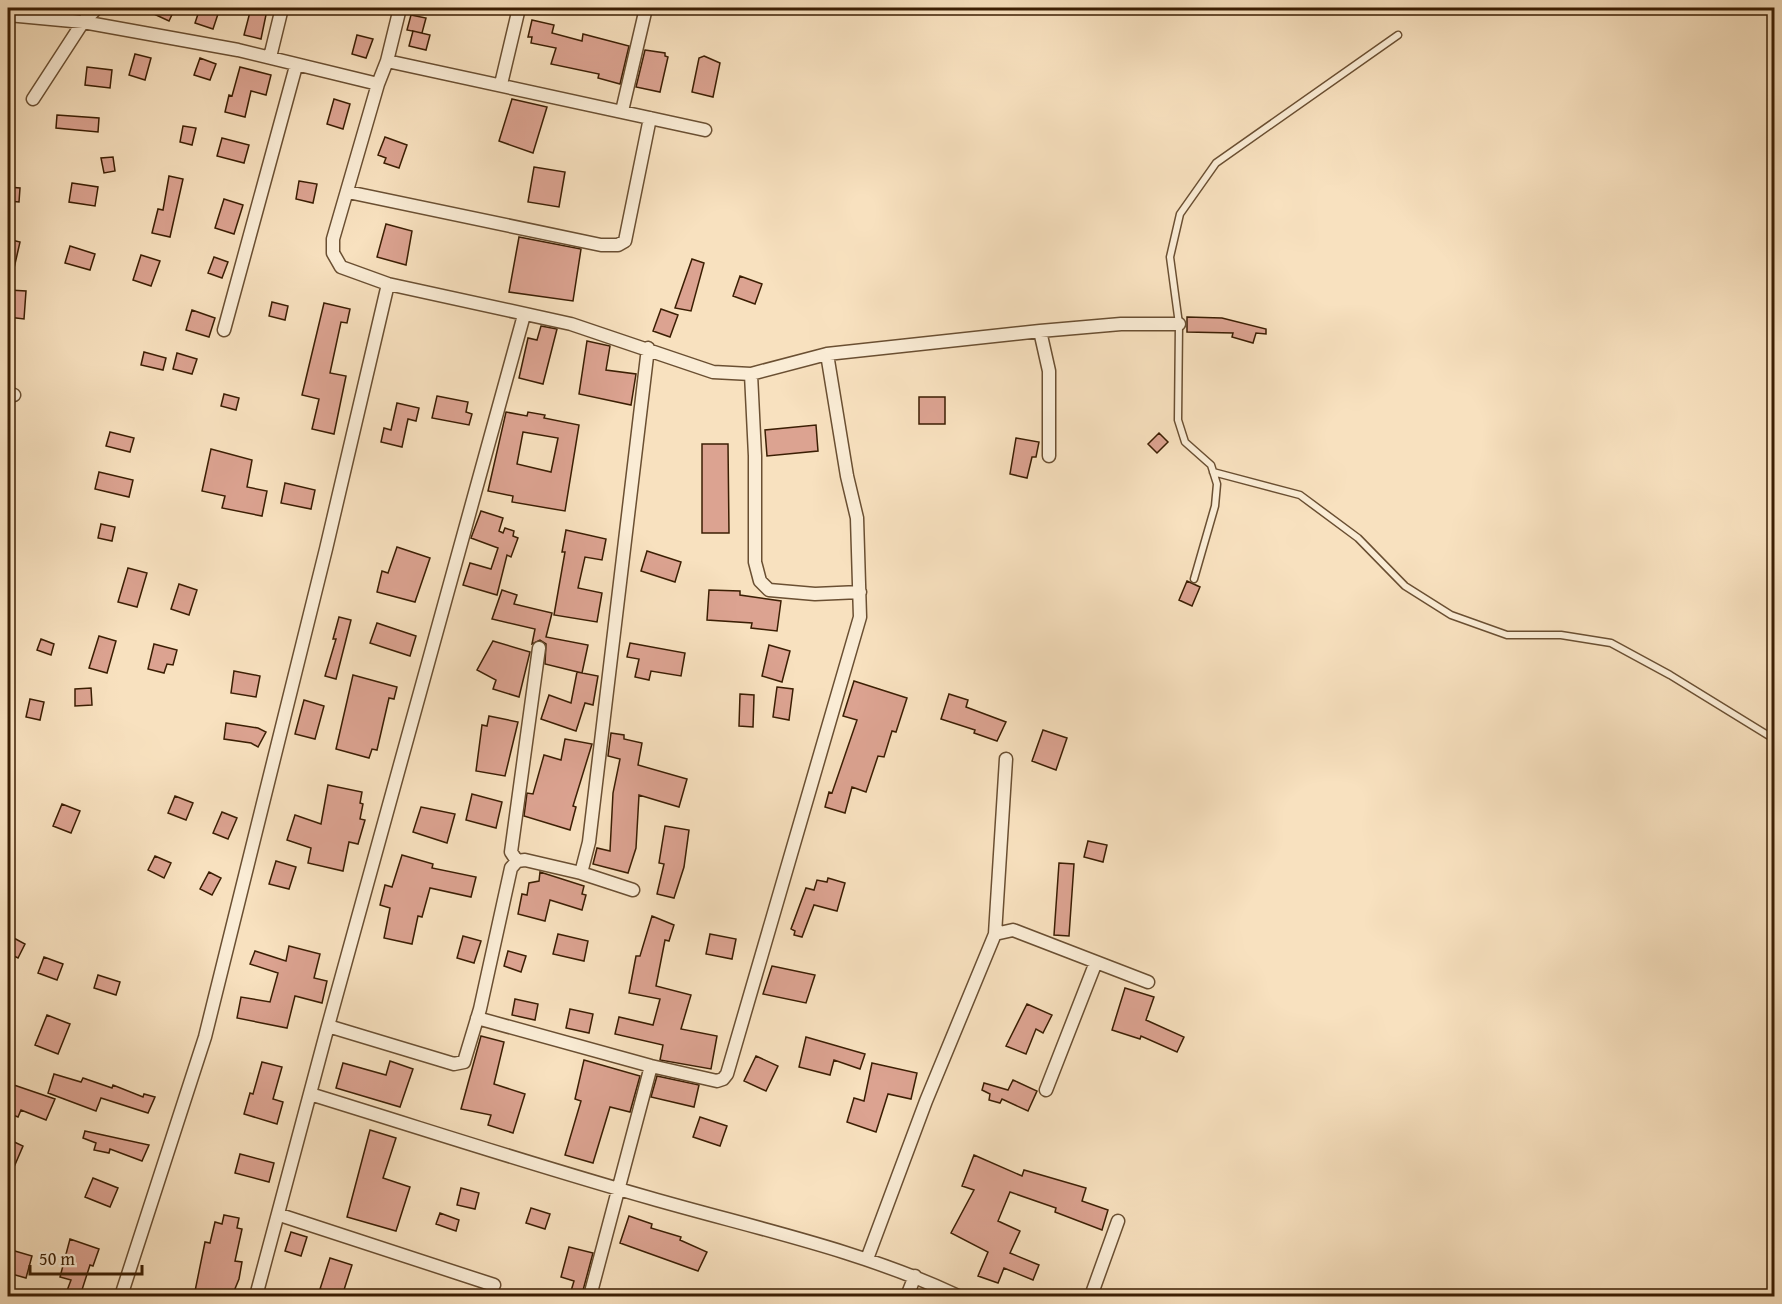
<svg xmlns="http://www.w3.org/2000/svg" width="1782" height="1304" font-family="'Gentium Book Plus',serif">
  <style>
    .building { fill: #dca391; stroke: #3b1e03; stroke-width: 1.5; fill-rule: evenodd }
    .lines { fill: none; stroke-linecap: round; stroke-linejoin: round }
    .service-casing { stroke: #6a4f32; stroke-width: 9 }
    .minor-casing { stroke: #6a4f32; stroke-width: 15 }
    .service { stroke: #faecd5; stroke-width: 6 }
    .minor { stroke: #faecd5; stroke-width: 12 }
  </style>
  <rect width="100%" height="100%" fill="#f8e1bf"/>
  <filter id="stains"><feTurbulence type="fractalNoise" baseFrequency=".00333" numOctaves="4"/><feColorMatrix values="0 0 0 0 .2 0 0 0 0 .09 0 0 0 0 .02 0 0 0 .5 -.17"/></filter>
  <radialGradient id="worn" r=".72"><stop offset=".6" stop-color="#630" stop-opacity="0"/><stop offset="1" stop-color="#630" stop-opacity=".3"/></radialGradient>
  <path class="building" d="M141,8H175L169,21Z
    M200,8H220L213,29L195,23Z
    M251,8L267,10L261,39L244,35Z
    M411,15L426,18L422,33L407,30Z
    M532,20L554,25L552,33L582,41L583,34L629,46L620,84L598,78L599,74L551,64L556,48L531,43L532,37H528Z
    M413,31L430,35L426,50L409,46Z
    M357,35L373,39L366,58L352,54Z
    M645,50L665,53V56L668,57L660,92L636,87Z
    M135,54L151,58L145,80L129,75Z
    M704,56L720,63L713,97L692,92L699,58Z
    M200,58L216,64L210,80L194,75Z
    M87,67L112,70L110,88L85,85Z
    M240,67L271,75L266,95L251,91L245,117L225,112L229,95L232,96Z
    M334,99L350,104L343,129L327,124Z
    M512,99L547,107L533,153L499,141Z
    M57,115L99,118L98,132L56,128Z
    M183,126L196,128L192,145L180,142Z
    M385,137L407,145L399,168L384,163L386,158L378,155Z
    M222,138L249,145L244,163L217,156Z
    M113,157L115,171L104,173L101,158Z
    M534,167L565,172L559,207L528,202Z
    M169,176L183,179L170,237L152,233L158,209L163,210Z
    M299,181L317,184L313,203L296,199Z
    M72,183L98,187L95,206L69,202Z
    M8,187L20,188L19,202L8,201Z
    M224,199L243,205L234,234L215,228Z
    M386,224L412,231L406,265L377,257Z
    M519,237L581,249L573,301L509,292Z
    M8,239L20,242L12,277L8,276Z
    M70,246L95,254L90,270L65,263Z
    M141,255L160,261L151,286L133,280Z
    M214,257L228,262L222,278L208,273Z
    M692,259L704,263L691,311L675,308Z
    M740,276L762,284L755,304L733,296Z
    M9,290L26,291L24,319L8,317Z
    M272,302L288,306L285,320L269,316Z
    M324,303L350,309L347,323L341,322L330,373L346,376L334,434L312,429L319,399L302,395Z
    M661,309L678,315L670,337L653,331Z
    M192,310L215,318L209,337L186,330Z
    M1187,317L1222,318L1266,329V334L1256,333L1253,343L1232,337L1233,333L1187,332Z
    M541,326L557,329L543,384L519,378L528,338L537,340Z
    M587,341L610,346L606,370L636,374L631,405L579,394Z
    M144,352L166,358L163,370L141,365Z
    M177,353L197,359L192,374L173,369Z
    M224,394L239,398L236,410L221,406Z
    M437,396L468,402L466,412L472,414L469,425L432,418Z
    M919,397H945V424H919Z
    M397,403L419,408L416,421L408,419L402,447L381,442L384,428L391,430Z
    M506,412L527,416L528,412L545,415L544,418L579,425L565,511L512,502L513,496L488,491ZM523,432L558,438L551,472L517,464Z
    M816,425L818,451L767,456L765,430Z
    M110,432L134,438L130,452L106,446Z
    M1159,433L1168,442L1157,453L1148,444Z
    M1016,438L1039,442L1036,457H1032L1027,478L1010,474Z
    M702,444H728L729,533H702Z
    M211,449L252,460L247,487L267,491L262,516L222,508L225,496L202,491Z
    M99,472L133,480L129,497L95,489Z
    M285,483L315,490L311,509L281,503Z
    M481,511L503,518L499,531L503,533L505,528L514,531L513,536L518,538L511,557L507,555L497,595L463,585L470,563L491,569L498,548L471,538Z
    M101,524L115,527L112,541L98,538Z
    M566,530L606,539L602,560L585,557L578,588L602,593L597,622L554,615L565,552H562Z
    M397,547L430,558L415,602L377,592L382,571L388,573Z
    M647,551L681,562L675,582L641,571Z
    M128,568L147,573L137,607L118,602Z
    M1187,581L1200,587L1192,606L1179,600Z
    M179,584L197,590L189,615L171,609Z
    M502,590L517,595L514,604L552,613L546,637L588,645L582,673L545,664L546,644L540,640L532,644L535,629L492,619Z
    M709,590L740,591V595L781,601L777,631L751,628L752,623L707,620Z
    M339,617L351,620L336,679L325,676L336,639H333Z
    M377,623L416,636L410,656L370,643Z
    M99,636L116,641L107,673L89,668Z
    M41,639L54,644L51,655L37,650Z
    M493,641L530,652L519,697L493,689L496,680L477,670Z
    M630,643L685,653L681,676L651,671L649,680L635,677L639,659L627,657Z
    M154,644L177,650L173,665L167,664L164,673L148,669Z
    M769,645L790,651L782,682L762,676Z
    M234,671L260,676L256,697L231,693Z
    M577,672L598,676L593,705L585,703L576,731L541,719L549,695L571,703Z
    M353,675L397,687L394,699L389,698L377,750L372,749L369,758L336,749Z
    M854,681L907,698L896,732L892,731L884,757L878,756L866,792L852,787L845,813L825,807L829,792L832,793L857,720L843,716Z
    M777,687L793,689L789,720L773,717Z
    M91,688L92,705L75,706V689Z
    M740,694L754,695L753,727L739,726Z
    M949,694L968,700L966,707L1006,722L997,741L974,733L975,730L941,719Z
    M30,699L44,702L40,720L26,717Z
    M304,700L324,706L315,739L295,734Z
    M489,716L518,722L505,776L476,771L482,725L487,726Z
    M226,723L258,728L266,732L258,747L251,743L224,739Z
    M1043,730L1067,738L1056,770L1032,761Z
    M611,733L624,735V739L642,743L638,765L687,779L679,807L639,795L636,848L628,873L593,864L597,848L610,851L613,793L620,759L608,756Z
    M565,739L592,744L573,806L576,807L570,830L524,816L527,793L533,794L544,755L561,760Z
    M328,785L362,792L360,803L363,804L360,819L365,820L358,844L349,842L343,871L308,863L311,848L287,840L295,815L321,824Z
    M472,794L502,802L496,828L466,820Z
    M175,796L193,803L186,820L168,813Z
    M62,804L80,811L71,833L53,826Z
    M421,807L455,814L447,843L413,832Z
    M222,812L237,818L228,839L213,833Z
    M665,826L689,830L684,867L674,898L657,894L664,864L659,863Z
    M1088,841L1107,845L1103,862L1084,857Z
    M402,855L433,864L432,868L476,877L471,897L430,888L422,917L418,916L412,944L384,938L390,908L380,905L385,885L392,887Z
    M155,856L171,863L164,878L148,870Z
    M276,861L296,867L289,889L269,884Z
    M1059,863L1074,864L1069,936L1054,935Z
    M209,872L221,878L212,895L200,889Z
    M540,872L584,886L582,894L586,895L582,910L550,900L545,921L518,914L522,894L527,895L529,883L539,881Z
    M828,878L845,883L837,911L814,905L802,937L794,935L795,931L791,929L806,888L814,890L817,880L827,882Z
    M652,916L674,925L669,941L665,940L656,986L691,995L681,1029L717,1036L711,1069L660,1060L663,1045L615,1034L619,1017L653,1025L660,999L629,993L636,956H640Z
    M558,934L588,941L584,961L553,954Z
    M710,934L736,939L732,959L706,954Z
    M463,936L481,941L474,963L457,958Z
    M12,937L25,944L18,958L8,953Z
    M289,946L320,954L314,978L327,981L322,1003L295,996L287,1028L237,1018L241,997L270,1002L278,973L250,964L255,951L286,961Z
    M508,951L526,956L521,972L504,966Z
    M44,957L63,964L57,980L38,973Z
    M772,966L815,975L806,1003L763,994Z
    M98,975L120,982L116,995L94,988Z
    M1125,988L1154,997L1146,1020L1184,1037L1177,1052L1141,1036L1140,1039L1112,1030Z
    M515,999L538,1004L535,1020L512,1015Z
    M1027,1004L1052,1015L1043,1033L1036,1029L1026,1054L1006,1046Z
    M570,1009L593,1014L589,1033L566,1028Z
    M47,1015L70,1024L58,1054L35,1045Z
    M481,1036L504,1042L494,1084L525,1094L513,1133L488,1125L491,1115L461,1109Z
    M806,1037L865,1054L860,1069L834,1060L830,1075L799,1067Z
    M756,1056L778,1066L766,1091L744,1081Z
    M584,1060L640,1076L630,1112L610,1107L593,1163L565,1155L581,1101L575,1099Z
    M390,1061L413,1069L400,1107L336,1088L343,1063L386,1075Z
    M262,1062L282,1067L273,1099L283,1102L277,1124L244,1114L250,1093L253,1094Z
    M872,1063L917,1073L911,1099L888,1094L876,1132L847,1122L854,1098L864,1101Z
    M54,1074L81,1082L83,1078L112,1088L113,1085L143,1097L144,1094L155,1097L148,1113L101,1098L96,1111L48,1093Z
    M657,1076L699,1085L694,1107L651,1097Z
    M1013,1080L1037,1091L1028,1111L1002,1099L1000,1103L989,1100L990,1094L982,1090L984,1083L1008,1090Z
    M8,1083L55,1099L46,1120L21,1110L18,1117L8,1113Z
    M700,1117L727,1126L720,1146L693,1137Z
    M370,1130L396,1138L383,1178L410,1187L396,1231L347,1217Z
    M85,1131L103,1135L149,1145L142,1161L110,1149L109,1153L94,1150L96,1143L83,1138Z
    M8,1139L23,1146L8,1181Z
    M240,1154L274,1163L269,1182L235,1173Z
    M974,1155L1022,1176L1024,1170L1086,1188L1082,1201L1108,1210L1102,1230L1055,1212L1056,1208L1010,1192L998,1221L1020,1231L1010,1253L1039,1265L1033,1280L1004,1268L998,1283L978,1276L988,1252L951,1233L974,1190L962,1186Z
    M93,1178L118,1188L110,1207L85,1197Z
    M461,1188L479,1193L475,1209L457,1205Z
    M531,1208L550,1214L545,1229L526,1223Z
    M440,1213L459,1220L456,1231L436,1224Z
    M224,1215L239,1218L237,1228L242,1229L235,1261L242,1262L239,1279L232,1296H194L205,1242L210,1243L215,1222L222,1224Z
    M629,1216L652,1224L651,1228L681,1237L680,1240L707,1252L698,1271L620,1243Z
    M291,1232L307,1237L301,1256L285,1251Z
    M70,1239L99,1249L93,1266L90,1265L80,1296H65L71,1280L60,1277Z
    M569,1247L593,1253L582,1294L571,1291L574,1281L561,1277Z
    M8,1249L32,1256L26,1278L8,1273Z
    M330,1258L352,1265L342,1296L320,1289Z"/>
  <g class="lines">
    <defs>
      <path id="service" d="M1213,472L1300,495L1358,538L1405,586L1451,615L1507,635H1561L1611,643L1670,675L1774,739
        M1194,579L1215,506L1217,484L1211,465L1185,442L1178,420L1179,324L1170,257L1180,214L1216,163L1398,35"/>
      <path id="minor" d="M8,15L83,22L238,50L378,84L333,239V253L341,267L388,284L571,324L713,372L751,374L827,354L1040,331L1121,324H1179
        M270,57L282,8
        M387,61L400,8
        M378,84L387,61L705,130
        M501,84L519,8
        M33,99L83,22L97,8
        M622,111L646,8
        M348,192L601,245H618L625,241L650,118
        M224,330L296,66
        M1040,331L1049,371V456
        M751,374L755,456V562L760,581L769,590L815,594L860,592
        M8,393L14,395
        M517,861L511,852L539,648
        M581,873L589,842L648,348
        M995,934L1013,930L1148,982
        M477,1018L651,1066L717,1081L723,1079L727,1074L860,617L857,518L847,476L827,354
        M328,1026L454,1064L464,1062L480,1009L511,868L517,861L525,860L581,873L633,890
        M1046,1090L1096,962
        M310,1094C424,1129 536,1166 650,1198C754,1228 861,1250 958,1296
        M280,1215L494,1285
        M867,1259L926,1101L995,934L1006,759
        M121,1296L205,1037L326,549L388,284
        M256,1296L328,1026L524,315
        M590,1296L651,1066
        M907,1296L915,1276
        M1091,1296L1118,1221"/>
    </defs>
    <use href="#service" class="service-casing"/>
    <use href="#minor" class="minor-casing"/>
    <use href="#service" class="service"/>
    <use href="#minor" class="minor"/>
  </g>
  <rect width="1782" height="1304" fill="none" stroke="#f8e1bf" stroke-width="30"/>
  <rect x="9" y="9" width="1764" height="1286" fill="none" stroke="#3b1e03" stroke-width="3"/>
  <rect x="15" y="15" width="1752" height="1274" fill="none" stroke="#3b1e03" stroke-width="1.5"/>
  <path d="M30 1265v9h112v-9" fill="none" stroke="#3b1e03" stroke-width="3"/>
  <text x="39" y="1265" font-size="18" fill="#3b1e03" stroke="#faecd5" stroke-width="4.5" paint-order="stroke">50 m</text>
  <rect width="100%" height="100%" filter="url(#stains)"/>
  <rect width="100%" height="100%" fill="url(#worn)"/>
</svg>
